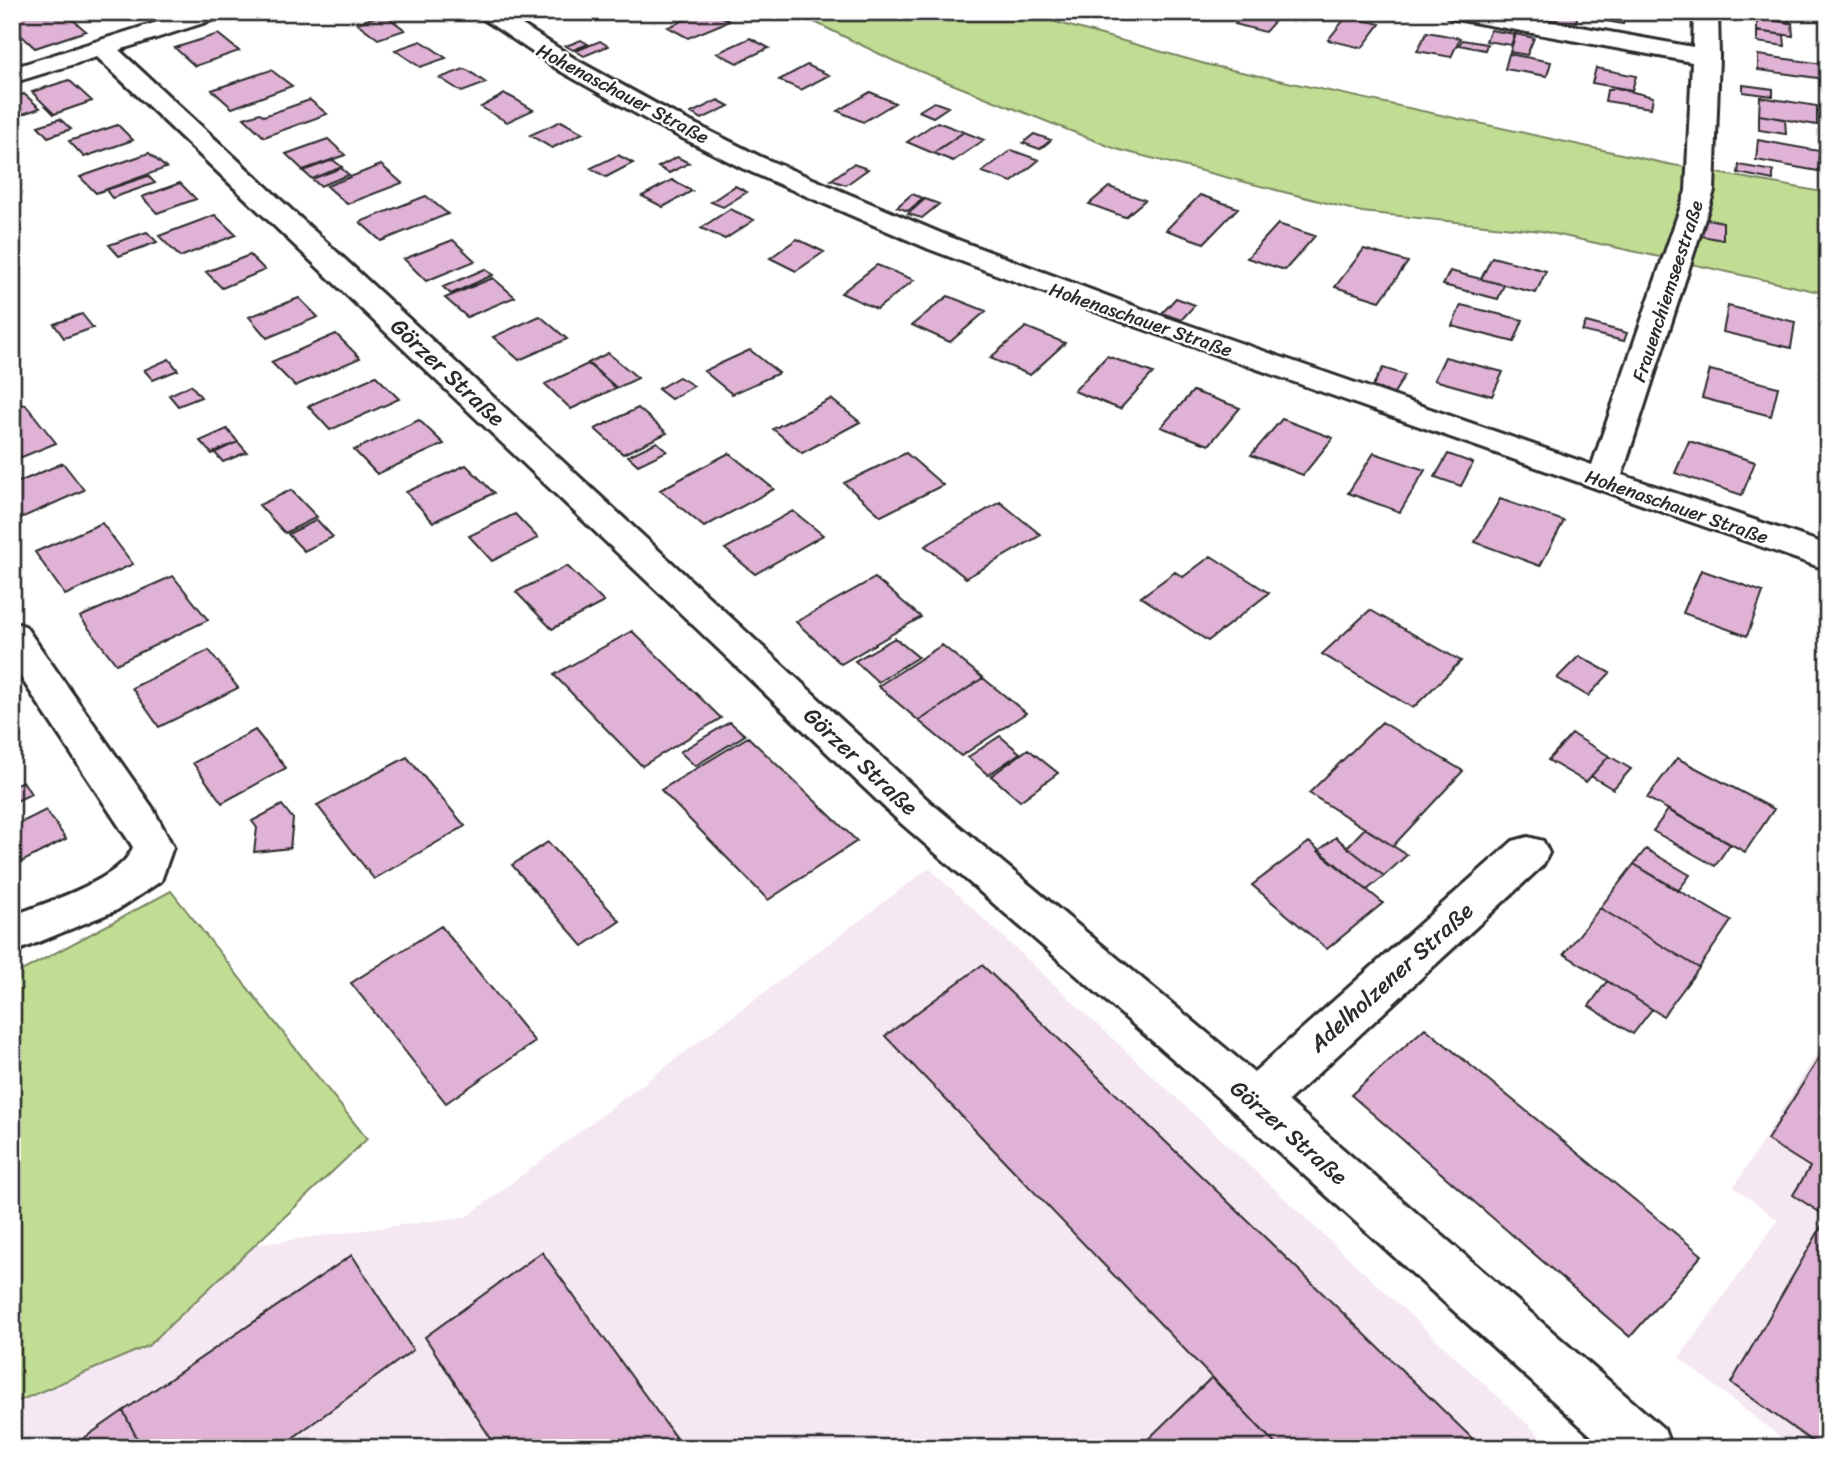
<svg xmlns="http://www.w3.org/2000/svg" width="1840" height="1460" font-family="Sriracha,sans-serif">
  <style>
    .built { fill: #f5e8f3 }
    .green { fill: #c1dc93; stroke: #76845f; stroke-width: 2 }
    .building { fill: #dfb2d6; stroke: #2b2b2b; stroke-width: 2 }
    .lines { fill: none; stroke-linecap: round; stroke-linejoin: round }
    .minor-casing { stroke: #2b2b2b; stroke-width: 6 }
    .minor { fill: #fff; fill-rule: evenodd }
    .labels { text-anchor: middle; stroke-width: 5; stroke-linejoin: round; paint-order: stroke }
    .far-street-label { font-size: 19px; fill: #2b2b2b; stroke: #fff }
    .street-label { font-size: 23px; fill: #2b2b2b; stroke: #fff }
  </style>
  <rect width="100%" height="100%" fill="#fff"/>
  <filter id="ink" filterUnits="userSpaceOnUse"><feTurbulence type="fractalNoise" baseFrequency=".0143" numOctaves="2"/><feDisplacementMap in="SourceGraphic" scale="14" xChannelSelector="R" yChannelSelector="G"/><feConvolveMatrix kernelMatrix="1 2 1 2 8 2 1 2 1" color-interpolation-filters="sRGB"/></filter>
  <g filter="url(#ink)">
    <path class="built" d="M929,868L1553,1448H12V1404L148,1346L254,1245L468,1216Z
      M1828,1036V1448H1794L1679,1358L1778,1220L1734,1187Z"/>
    <path class="green" d="M794,12H1020L1209,65L1668,164L1828,193V294L1541,231L1362,212L1116,149L894,61Z
      M171,891L367,1139L148,1346L12,1404V976Z"/>
    <path class="building" d="M33,12H64L86,31L35,48L12,27V19Z
      M703,12H714L729,21L688,38L668,27Z
      M1247,12H1283L1265,32L1235,24Z
      M1549,12H1579L1575,24L1547,19Z
      M1593,12H1626L1623,24L1591,18Z
      M1756,12L1789,14V23L1757,18Z
      M384,14L405,30L378,39L357,23Z
      M1347,16L1380,24L1362,48L1328,40Z
      M1757,18L1792,23L1793,36L1757,31Z
      M1490,30L1515,34L1511,45L1486,41Z
      M1757,31L1784,35L1785,46L1757,42Z
      M1427,32L1460,38L1451,57L1417,51Z
      M218,34L239,51L195,66L175,48Z
      M1516,34L1534,38L1527,55L1510,52Z
      M750,38L769,48L737,63L717,53Z
      M581,40L588,44L573,50L566,46Z
      M1462,40L1487,44L1485,50L1459,45Z
      M421,41L426,44L446,58L420,67L395,50Z
      M600,41L608,46L584,56L576,51Z
      M1509,54L1551,62L1547,76L1505,69Z
      M1758,55L1823,64L1825,79L1758,70Z
      M807,65L829,75L801,90L779,80Z
      M1596,68L1636,76L1632,90L1592,83Z
      M464,69L469,71L486,83L462,92L440,78Z
      M271,70L292,86L232,108L212,90Z
      M69,80L92,101L54,114L32,92Z
      M1743,85L1773,89V96L1743,92Z
      M1613,87L1653,97L1651,108L1605,101L1607,90H1612Z
      M870,92L895,103L863,122L838,111Z
      M24,94L40,108L23,114L12,104V98Z
      M505,94L515,99L533,110L507,122L481,107Z
      M1760,97L1817,106V125L1759,115Z
      M310,100L327,114L264,137L244,118L260,113L264,116Z
      M718,100L729,106L702,119L691,113Z
      M934,102L948,107L933,117L919,111Z
      M1759,115L1785,119L1786,134L1759,130Z
      M60,119L71,129L48,137L38,126Z
      M561,121L583,133L552,148L530,135Z
      M937,122L964,132L933,153L907,142Z
      M118,125L133,140L84,157L69,141Z
      M964,132L984,140L953,161L933,153Z
      M1034,134L1051,140L1040,149L1023,143Z
      M328,139L345,155L303,170L286,154Z
      M1758,140L1819,151L1818,171L1756,160Z
      M1011,150L1039,160L1012,182L982,172Z
      M149,153L166,168L96,193L80,177Z
      M618,155L633,163L606,177L591,168Z
      M677,157L689,163L669,173L658,167Z
      M333,160L342,167L312,179L303,171Z
      M853,164L868,169L846,185L831,180Z
      M381,165L402,183L347,204L327,186Z
      M1739,165L1773,171V180L1738,173Z
      M341,168L349,175L320,186L312,179Z
      M148,176L155,183L112,198L106,190Z
      M672,180L692,191L663,207L642,196Z
      M180,183L196,199L157,213L142,197Z
      M735,186L747,192L723,207L711,202Z
      M1109,187L1145,200L1125,217L1089,204Z
      M912,194L923,198L908,211L897,207Z
      M1200,195L1238,208L1204,243L1166,230Z
      M426,196L448,214L381,241L360,222Z
      M925,199L939,204L922,218L908,214Z
      M730,209L754,220L725,239L701,228Z
      M215,215L236,235L180,257L159,236Z
      M1696,217L1723,222V240L1696,235Z
      M1278,224L1315,236L1285,270L1247,258Z
      M147,232L157,242L119,256L109,245Z
      M797,239L824,252L796,271L770,258Z
      M453,240L475,261L426,281L404,259Z
      M1364,249L1408,262L1380,301L1335,287Z
      M250,255L265,270L222,288L206,272Z
      M1492,257L1546,271L1536,293L1481,279Z
      M877,265L914,280L877,309L841,293Z
      M485,269L493,275L451,294L443,287Z
      M1450,271L1481,279L1504,285L1498,299L1443,285Z
      M493,278L515,297L467,317L445,298Z
      M948,296L986,311L950,342L912,325Z
      M299,298L318,317L267,338L249,317Z
      M1176,298L1195,305L1181,320L1162,313Z
      M1461,305L1523,320L1514,342L1452,326Z
      M1728,306L1795,322L1791,348L1723,332Z
      M82,314L93,328L64,338L54,324Z
      M540,316L567,339L519,360L493,337Z
      M1586,322L1627,333L1624,341L1582,331Z
      M1026,327L1065,343L1030,375L990,358Z
      M336,334L360,358L295,386L271,362Z
      M750,350L779,373L732,394L704,371Z
      M608,353L638,378L617,388L588,363Z
      M1107,356L1153,373L1120,409L1074,391Z
      M1445,357L1503,372L1492,396L1434,380Z
      M169,359L178,370L153,380L144,370Z
      M588,364L616,388L571,409L545,384Z
      M1383,368L1405,375L1394,393L1372,387Z
      M1710,370L1778,387L1771,416L1702,398Z
      M376,376L399,399L330,430L308,406Z
      M679,377L694,386L671,399L658,389Z
      M191,385L201,397L178,406L169,395Z
      M1193,391L1240,408L1209,445L1161,427Z
      M831,399L860,422L802,453L773,429Z
      M25,404L56,443L12,461V409Z
      M638,408L667,433L623,454L595,429Z
      M1282,419L1333,438L1303,475L1251,455Z
      M419,420L444,444L377,474L354,450Z
      M227,429L238,442L212,454L200,441Z
      M1689,441L1755,462L1742,495L1675,473Z
      M238,442L247,452L223,462L214,452Z
      M657,442L667,451L638,465L628,456Z
      M729,453L774,489L704,527L660,490Z
      M906,453L943,485L881,516L844,483Z
      M1374,453L1425,470L1400,512L1348,493Z
      M1448,454L1473,463L1461,486L1435,477Z
      M63,463L84,490L12,522V485Z
      M466,465L494,493L433,522L406,492Z
      M291,490L317,517L285,533L259,505Z
      M1500,499L1564,521L1540,566L1475,542Z
      M1000,502L1041,535L966,578L925,546Z
      M793,511L823,535L755,574L725,549Z
      M515,514L538,538L492,561L469,536Z
      M317,520L333,537L304,551L288,534Z
      M102,523L133,564L65,595L35,552Z
      M1211,556L1269,593L1208,641L1141,597L1175,572L1183,577Z
      M567,566L604,602L552,629L516,592Z
      M1701,570L1763,592L1747,636L1683,613Z
      M173,576L208,620L116,664L80,617Z
      M875,578L921,617L841,664L796,622Z
      M1370,610L1461,661L1413,708L1322,654Z
      M632,631L721,718L642,766L554,675Z
      M895,638L918,657L878,682L855,661Z
      M942,645L983,678L919,721L878,686Z
      M209,650L238,688L159,727L132,688Z
      M1579,656L1610,673L1588,696L1557,678Z
      M983,678L1026,713L961,756L919,721Z
      M730,722L745,735L695,766L680,752Z
      M1382,722L1463,771L1393,846L1309,793Z
      M255,730L286,768L222,803L193,763Z
      M1572,734L1609,756L1586,782L1548,760Z
      M1000,736L1020,753L988,775L968,757Z
      M748,737L857,841L768,900L661,790Z
      M1028,749L1058,773L1020,801L991,776Z
      M1609,756L1631,769L1613,789L1591,776Z
      M407,757L465,826L374,879L317,805Z
      M1677,758L1774,809L1745,852L1647,798Z
      M23,781L31,794L12,803V786Z
      M282,805L293,819L290,848L254,852L257,828L252,821Z
      M46,810L66,839L14,866L12,827Z
      M1668,810L1730,844L1715,866L1653,831Z
      M1365,828L1407,855L1384,876L1347,847Z
      M1336,837L1347,847L1384,876L1367,890L1318,851Z
      M548,842L620,921L583,946L512,865Z
      M1309,842L1383,903L1327,949L1252,885Z
      M1646,849L1690,875L1678,891L1634,864Z
      M1634,864L1731,921L1699,968L1600,908Z
      M1600,908L1699,968L1663,1016L1564,954Z
      M441,926L535,1042L446,1103L351,983Z
      M982,965L1275,1247L1480,1446L1279,1448L885,1036Z
      M1607,981L1652,1009L1633,1034L1589,1006Z
      M1425,1028L1702,1255L1630,1337L1351,1095Z
      M1828,1044V1448H1821L1731,1383L1827,1217L1793,1195L1810,1167L1767,1140Z
      M542,1252L683,1448H497L425,1337Z
      M352,1255L413,1350L279,1448H142L123,1411Z
      M1212,1377L1279,1448H1139Z
      M123,1411L142,1448H70Z"/>
    <g class="lines">
      <defs>
        <path id="minor" d="M189,12H226L222,17L119,50L930,802L1254,1072L1513,841L1528,837L1543,841L1549,853L1543,865L1288,1101L1664,1429L1671,1448H1605L1239,1116L902,824L97,57L12,83V68Z
          M473,12H502L580,62L669,111L761,157L950,237L1142,309L1592,465L1686,191L1692,62L1456,19L1448,17L1444,12H1498L1693,47L1694,12H1718L1719,57L1714,191L1622,475L1828,545V570L1121,321L929,249L742,168L651,122L562,72Z
          M12,622L25,626L152,807L173,847L161,881L117,910L12,953V916C44,903 122,880 133,847L12,664Z"/>
      </defs>
      <use href="#minor" class="minor-casing"/>
      <use href="#minor" class="minor"/>
    </g>
  </g>
  <g class="labels">
    <g class="far-street-label">
      <text transform="translate(623 93) rotate(28)" y="7">Hohenaschauer Straße</text>
      <text transform="translate(1667 291) rotate(-72)" y="7">Frauenchiemseestraße</text>
      <text transform="translate(1141 319) rotate(19)" y="7">Hohenaschauer Straße</text>
      <text transform="translate(1677 506) rotate(19)" y="7">Hohenaschauer Straße</text>
    </g>
    <g class="street-label">
      <text transform="translate(448 372) rotate(43)" y="8">Görzer Straße</text>
      <text transform="translate(861 761) rotate(43)" y="8">Görzer Straße</text>
      <text transform="translate(1391 977) rotate(-42)" y="8">Adelholzener Straße</text>
      <text transform="translate(1289 1132) rotate(41)" y="8">Görzer Straße</text>
    </g>
  </g>
  <rect width="1840" height="1460" fill="none" stroke="#fff" stroke-width="42"/>
  <rect x="21" y="21" width="1798" height="1418" fill="none" stroke="#2b2b2b" stroke-width="2.5" filter="url(#ink)"/>
</svg>
